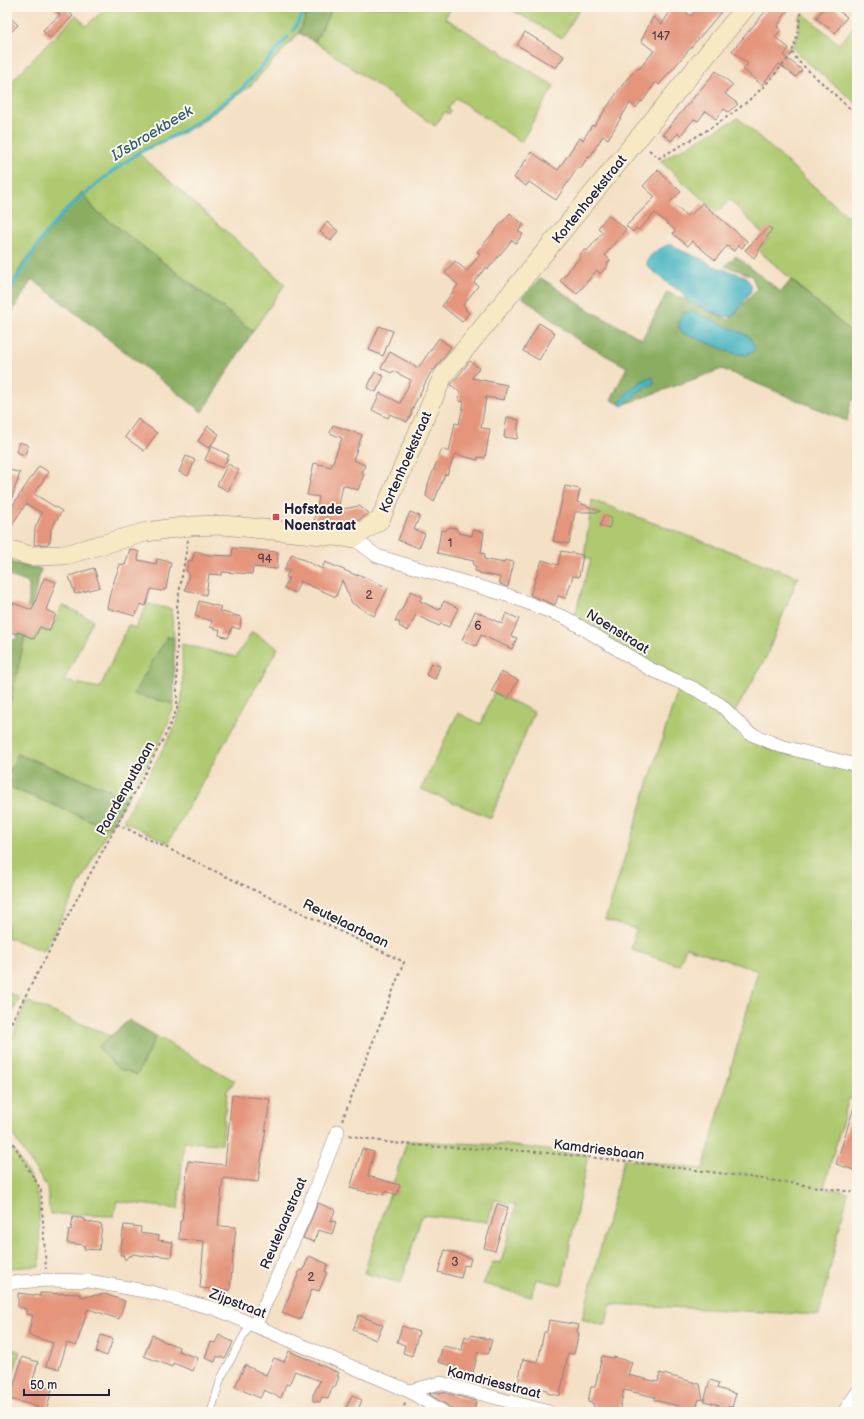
<svg xmlns="http://www.w3.org/2000/svg" width="864" height="1419" font-family="'Balsamiq Sans',sans-serif">
  <style>
    .green { fill: #aec970; stroke: #687656 }
    .forest { fill: #8aad62; stroke: #56684e }
    .water { fill: #47b5c3; stroke: #346c7f }
    .lines { fill: none; stroke-linecap: round; stroke-linejoin: round }
    .stream { stroke: #47b5c3; stroke-width: 3.5 }
    .building { fill: #e4957c }
    .lane-casing { stroke: #8b8180; stroke-width: 8 }
    .street-casing { stroke: #8b8180; stroke-width: 14 }
    .secondary-casing { stroke: #8b8180; stroke-width: 20 }
    .path { stroke: #8b8180; stroke-width: 2; stroke-dasharray: 3 3; stroke-linecap: butt }
    .lane { stroke: #fff; stroke-width: 7 }
    .street { stroke: #fff; stroke-width: 13 }
    .secondary { stroke: #f7e9c3; stroke-width: 19 }
    .poi-dot { fill: #d1495b; stroke: #fbf7ec; stroke-width: 1.5 }
    .labels { text-anchor: middle; stroke-width: 4; stroke-linejoin: round; paint-order: stroke }
    .number-label { font-size: 12px; fill: #523f4b }
    .street-label { font-size: 14px; fill: #22223b; stroke: #fbf7ec }
    .poi-label { font-size: 14px; font-weight: bold; fill: #22223b; stroke: #fbf7ec; text-anchor: start }
    .water-label { font-size: 15px; font-style: italic; fill: #315d71; stroke: #fbf7ec }
  </style>
  <rect width="100%" height="100%" fill="#fbf7ec"/>
  <filter id="ink" filterUnits="userSpaceOnUse"><feTurbulence type="fractalNoise" baseFrequency=".025" numOctaves="2"/><feDisplacementMap in="SourceGraphic" scale="8" xChannelSelector="R" yChannelSelector="G"/><feConvolveMatrix kernelMatrix="1 2 1 2 8 2 1 2 1" color-interpolation-filters="sRGB"/></filter>
  <filter id="wash" filterUnits="userSpaceOnUse"><feTurbulence type="fractalNoise" baseFrequency=".012" numOctaves="4" result="noise"/><feDisplacementMap in="SourceGraphic" scale="16" xChannelSelector="R" yChannelSelector="G"/><feGaussianBlur stdDeviation="0.9" result="paint"/><feColorMatrix in="noise" values="0 0 0 0 0 0 0 0 0 0 0 0 0 0 0 0 0 1.4 0 .05"/><feComposite in="paint" operator="in"/></filter>
  <g filter="url(#wash)">
    <rect width="100%" height="100%" fill="#f4e0c5"/>
    <path class="green" d="M107,7H309L299,33L250,86L196,126L137,152L285,284L253,331L95,210L82,193L24,262L7,293V79L11,82L76,15L86,26Z
      M333,7H452L445,18L497,50L498,49L503,53V54L554,86L521,142L456,98L448,109L451,111L449,114L445,112L435,126L315,42Z
      M507,7H581L562,38Z
      M804,14L839,44L857,24V104L800,56L792,48L799,33V17Z
      M738,118L857,225V337L758,250L768,239L730,200L717,212L660,161Z
      M592,500L798,577L766,657L735,712L642,660L574,618L591,559L584,557Z
      M148,604L171,609L174,638L167,637L134,694L174,704C168,734 143,770 128,797L17,754L7,778V718L25,636L34,640L40,628L51,632L62,605L93,620L64,681L100,688L128,625L135,628Z
      M252,632L278,648L168,843L123,821L174,729C186,702 182,673 182,644L236,657Z
      M678,689L700,698L721,715L739,733L757,744L777,752L823,760L857,767V1100L849,1098L824,1187L848,1192L819,1315L611,1304L605,1326L582,1319L624,1159L703,1169L758,971L686,947L679,965L631,950L636,929L605,920Z
      M494,692L534,712L491,818L421,789L458,713L481,724Z
      M7,786L109,828L44,951L7,937Z
      M7,992L20,998L7,1022Z
      M26,1001L111,1036L98,1047L117,1068L137,1074L156,1036L235,1081L227,1091L222,1144L184,1142L178,1209L117,1201L114,1216L50,1214L47,1187L16,1140L7,1124V1052Z
      M7,1140L32,1180L36,1191L39,1202L40,1266L7,1268Z
      M407,1141L506,1145L588,1155L562,1285L536,1279L531,1297L483,1284L493,1262L501,1263L516,1205L494,1200L488,1222L422,1215L401,1283L364,1273Z
      M7,1347L20,1352L7,1393Z"/>
    <path class="forest" d="M309,7H333L315,42L299,33Z
      M82,192L95,210L253,331L202,412L32,279L7,321V293L24,262Z
      M736,256L781,292L791,280L857,337V399L851,401L847,421L722,369L622,405L611,400L627,367L578,340L522,297L541,278L589,310L642,339L667,292L729,320L757,289L752,276L740,271L725,266Z
      M8,562L41,569L25,636L7,718V642L16,639L29,602V583L7,575Z
      M167,637L174,638V704L133,694Z
      M17,754L128,797L109,828L7,786V778Z
      M129,1020L156,1036L137,1075L117,1068L98,1047Z"/>
    <path class="water" d="M668,245H673L682,251L700,258L713,266L745,276L751,285V291L734,315L730,317L723,316L688,302L684,297L682,292L668,283L648,267C643,257 660,248 668,245Z
      M692,311L748,336L753,343L755,348L754,351L746,355L733,353L683,333L679,328V323L683,313Z
      M652,377L654,380L653,384L641,390L623,406L620,405V403C626,391 639,381 652,377Z"/>
    <g class="lines">
      <path class="stream" d="M293,31L307,7
        M7,294L45,234L66,210L108,175L138,153L182,132L239,92L288,37"/>
    </g>
    <g id="blocks">
      <path class="building" d="M52,7H65L73,16L50,38L43,31L44,29L60,15Z
        M673,7H680L691,16L698,7H716L722,11L659,85L656,82L642,102L641,101L636,108L630,103L608,139L603,136L589,158L588,157L580,169L578,167L556,200L529,182L526,186L514,178L531,152L558,170L579,138L583,140L592,125L594,126L626,80L637,68L639,69L654,51L641,41L653,17L662,24Z
        M769,7H790L778,25L777,27L781,30L775,37L789,48L784,56L802,70L796,77L779,64L762,85L743,69L748,64L732,51Z
        M825,7H833L847,17L835,33L816,18Z
        M7,15L18,25L7,36Z
        M525,32L564,56L556,68L517,45Z
        M716,71L733,85L725,94L738,104L728,112L724,109L716,119L706,111L698,121L694,119L680,136L678,133L671,141L663,134Z
        M658,170L681,192L670,202L687,216L689,213L691,215L702,203L747,241L742,248L738,245L734,251L727,246L715,260L692,241L688,246L673,234L675,230L655,213L638,230L636,228L633,232L626,226L655,197L643,186Z
        M510,213L524,225L518,231L523,234L516,243L512,240L488,269L486,267L474,282L478,286L463,305L466,308L465,309L469,313L462,322L442,306L458,285L445,273L455,261L467,271L480,254L477,252Z
        M608,215L626,229L605,255L610,260L607,264L608,265L600,274L597,270L577,294L560,281L580,257L579,256L585,249L587,251L603,232L598,228Z
        M327,222L338,231L331,241L320,232Z
        M769,227L772,229L754,258L745,250Z
        M539,323L555,333L539,360L523,351Z
        M379,326L393,331L383,356L369,350Z
        M439,338L451,347L434,370H432L414,405L411,413H412L407,422L390,414L388,418L372,410L380,393L400,403L411,380L393,371L391,373L381,368L390,352L418,368Z
        M470,361L479,368L472,378L507,385L504,400L486,397L481,428L490,429L485,458L478,457V460L455,454L447,475L445,474L434,502L426,496L428,484L442,449L449,452L455,423L459,424L464,402L459,401L460,392L451,385Z
        M375,372L384,376L376,392L367,388Z
        M507,417L519,420L517,439L504,437Z
        M138,419L157,433L144,451L125,437Z
        M333,425L362,435L353,460L365,465L362,473L364,474L358,490L343,485L338,510L359,506L369,513L367,515L350,526L314,523L319,497L307,495L314,463L331,467L342,438L330,433Z
        M208,426L219,434L209,448L198,441Z
        M19,442L28,445L25,455L16,452Z
        M211,446L229,455L223,468L205,460Z
        M186,456L195,460L188,476L179,472Z
        M228,464L239,470L228,491L217,485Z
        M39,466L49,472L34,494L62,511L51,529L50,542H49L48,544L34,545L35,528L42,513L26,504L7,532V514Z
        M7,469L20,473L9,507H7Z
        M565,486L580,489L577,502L600,511V512H575L569,544L553,541Z
        M410,512L420,516L414,529L425,534L419,548L398,540Z
        M604,515L612,518L609,528L600,526Z
        M450,527L456,528L459,533L472,536L473,530L484,532L481,553L485,554L484,559L504,563L505,560L514,562L508,587L500,584V577L479,573V572L475,571L476,566L473,565L474,561L437,553L441,530L445,531Z
        M233,548L278,552L277,569L253,567L252,574L222,572V575L209,574L206,595L185,590L189,574L186,570L189,560L192,561L195,551L209,555L232,556Z
        M130,549L139,552L138,560L156,564L157,559L171,562L166,589L162,591L151,589L146,605L145,606L141,604L135,616L107,608L110,593L120,564L125,565Z
        M561,551L583,555L579,577L573,576L566,598L558,596L555,605L530,595L542,560L558,565Z
        M292,554L322,569L325,562L358,576V574L388,588L374,616L352,603L342,580L336,597L300,581L295,593L284,588L289,578L286,577L290,570H284Z
        M94,568L100,587L75,594L69,576Z
        M44,578L56,582L46,610L56,614L49,631L40,627L34,639L18,632L17,634L7,631V603L12,605L13,603L32,610Z
        M411,591L422,596L420,601L439,610L444,601L458,608L449,627L441,624L439,626L416,615L408,631L399,626L400,623L395,621L400,611H401Z
        M199,601L221,607L219,611L241,617L240,629L232,627L228,638L219,635L220,630L210,627L212,621L195,616Z
        M475,611L502,624L506,613L519,619L511,636L517,638L512,649L481,635L476,646L462,640Z
        M431,663L440,666L435,679L426,675Z
        M501,672L518,680L508,699L492,691Z
        M232,1095L270,1099L258,1182L223,1178L218,1226L236,1227L230,1290L200,1288L204,1241L179,1239L180,1221H182L188,1161L225,1165Z
        M855,1104H857V1171L836,1164Z
        M362,1149L374,1152L368,1176L400,1185L397,1195L385,1191L384,1195L370,1192V1193L350,1188Z
        M318,1203L335,1210L331,1221L336,1222L332,1234L318,1230L314,1242L303,1238Z
        M497,1204L508,1207L495,1251L484,1248Z
        M73,1217L85,1219V1221L102,1225L99,1250L84,1249V1245L67,1243L69,1229L71,1230Z
        M124,1225L141,1227L140,1233L159,1236L158,1240L173,1242L171,1257L154,1255V1257L132,1254V1256H129L125,1260L123,1255H120Z
        M445,1250L471,1258L469,1266L464,1265L461,1278L438,1272Z
        M309,1256L328,1264L325,1271L327,1272L319,1291L312,1289L300,1320L282,1313L300,1270L303,1271Z
        M18,1293L40,1296V1293L81,1294V1297L105,1294L125,1301L119,1319L88,1309L76,1346L67,1343L59,1369L46,1366L53,1343L28,1335L33,1315L26,1314V1309L18,1307Z
        M359,1315L383,1325L376,1340L353,1330Z
        M549,1320L579,1325L577,1332L579,1333L574,1354L568,1353L560,1396L547,1393V1390L518,1384L523,1359L538,1362L544,1332H547Z
        M402,1326L419,1332L412,1356L403,1353L405,1345L397,1342Z
        M101,1335L113,1339L107,1356L96,1352Z
        M152,1335L161,1339V1340L179,1347L178,1351L198,1358L193,1371L173,1363L172,1367L144,1356Z
        M219,1335L233,1342L225,1359L217,1356L215,1362L205,1358L211,1342L215,1343Z
        M471,1335L492,1340L488,1354L478,1352L471,1381L450,1376L452,1366L438,1362L443,1346L462,1350L465,1336L470,1338Z
        M289,1351L339,1373L337,1376L339,1377L335,1387L333,1386L328,1399L322,1397L320,1402L313,1401V1395L320,1381L295,1371L289,1385L286,1384L281,1398L264,1390L260,1398L235,1387L245,1365L266,1375L274,1358L284,1362Z
        M602,1356L613,1358V1357L632,1362L628,1375L658,1382L660,1373L700,1384L703,1400L699,1399L695,1412H680L682,1407L654,1400L655,1397L624,1390L619,1412H592L594,1404L588,1402L591,1387H595Z
        M22,1357L38,1362L32,1383L52,1389L46,1412H36L38,1407L10,1399Z
        M710,1380L719,1383L717,1388L736,1394L732,1407L728,1406L726,1412H717L719,1405L704,1401Z
        M436,1392L446,1393L476,1401L474,1412H455L447,1405L429,1394Z
        M352,1395L362,1400L357,1412H344Z"/>
    </g>
  </g>
  <g filter="url(#ink)">
    <use href="#blocks" fill-opacity="0" stroke="#8b8180" stroke-width="1"/>
    <g class="lines">
      <defs>
        <path id="lane" d="M211,1412L221,1378L250,1324"/>
        <path id="street" d="M353,538L377,556L510,596L566,618L650,669L695,689L721,705L749,733L780,746L857,765
          M7,1283L46,1280L89,1281L150,1292L216,1309L409,1391L443,1412
          M255,1326L305,1215L338,1131
          M409,1391L441,1383L549,1412
          M844,1412L857,1393"/>
        <path id="secondary" d="M7,549L31,556L65,555L146,532L190,526L223,525L353,538L380,520L443,376L746,7"/>
      </defs>
      <use href="#lane" class="lane-casing"/>
      <use href="#street" class="street-casing"/>
      <use href="#secondary" class="secondary-casing"/>
      <path class="path" d="M792,52L798,61L857,115
        M649,150L659,158C703,133 748,109 779,69C783,64 790,58 792,52C797,38 801,22 800,7
        M117,824L404,962L342,1121
        M7,1040L12,1021L88,878L165,736L177,709V606L188,540
        M7,1133L41,1190L46,1269
        M349,1135C415,1151 482,1146 548,1153C650,1163 751,1177 852,1192L857,1194
        M402,1412L406,1401"/>
      <use href="#lane" class="lane"/>
      <use href="#street" class="street"/>
      <use href="#secondary" class="secondary"/>
    </g>
  </g>
  <rect class="poi-dot" x="272" y="513" width="8" height="8" rx="2"/>
  <g class="labels">
    <g class="number-label">
      <text x="661" y="40">147</text>
      <text x="450" y="547">1</text>
      <text x="265" y="563">94</text>
      <text x="369" y="599">2</text>
      <text x="478" y="630">6</text>
      <text x="455" y="1266">3</text>
      <text x="311" y="1281">2</text>
    </g>
    <g class="street-label">
      <text transform="translate(589 199) rotate(-51)" y="5">Kortenhoekstraat</text>
      <text transform="translate(405 462) rotate(-66)" y="5">Kortenhoekstraat</text>
      <text transform="translate(618 631) rotate(32)" y="5">Noenstraat</text>
      <text transform="translate(125 788) rotate(-61)" y="5">Paardenputbaan</text>
      <text transform="translate(346 923) rotate(26)" y="5">Reutelaarbaan</text>
      <text transform="translate(599 1149) rotate(7)" y="5">Kamdriesbaan</text>
      <text transform="translate(283 1223) rotate(-67)" y="5">Reutelaarstraat</text>
      <text transform="translate(238 1303) rotate(21)" y="5">Zijpstraat</text>
      <text transform="translate(494 1382) rotate(14)" y="5">Kamdriesstraat</text>
    </g>
    <g class="poi-label">
      <text x="284" y="514">Hofstade<tspan x="284" dy="16">Noenstraat</tspan></text>
    </g>
    <g class="water-label">
      <text transform="translate(152 133) rotate(-31)" y="5">IJsbroekbeek</text>
    </g>
  </g>
  <rect width="864" height="1419" fill="none" stroke="#fbf7ec" stroke-width="24"/>
  <path d="M24 1389v6h85v-6" fill="none" stroke="#22223b" stroke-width="2"/>
  <text x="30" y="1389" font-size="12" fill="#22223b" stroke="#fbf7ec" stroke-width="3" paint-order="stroke">50 m</text>
</svg>
